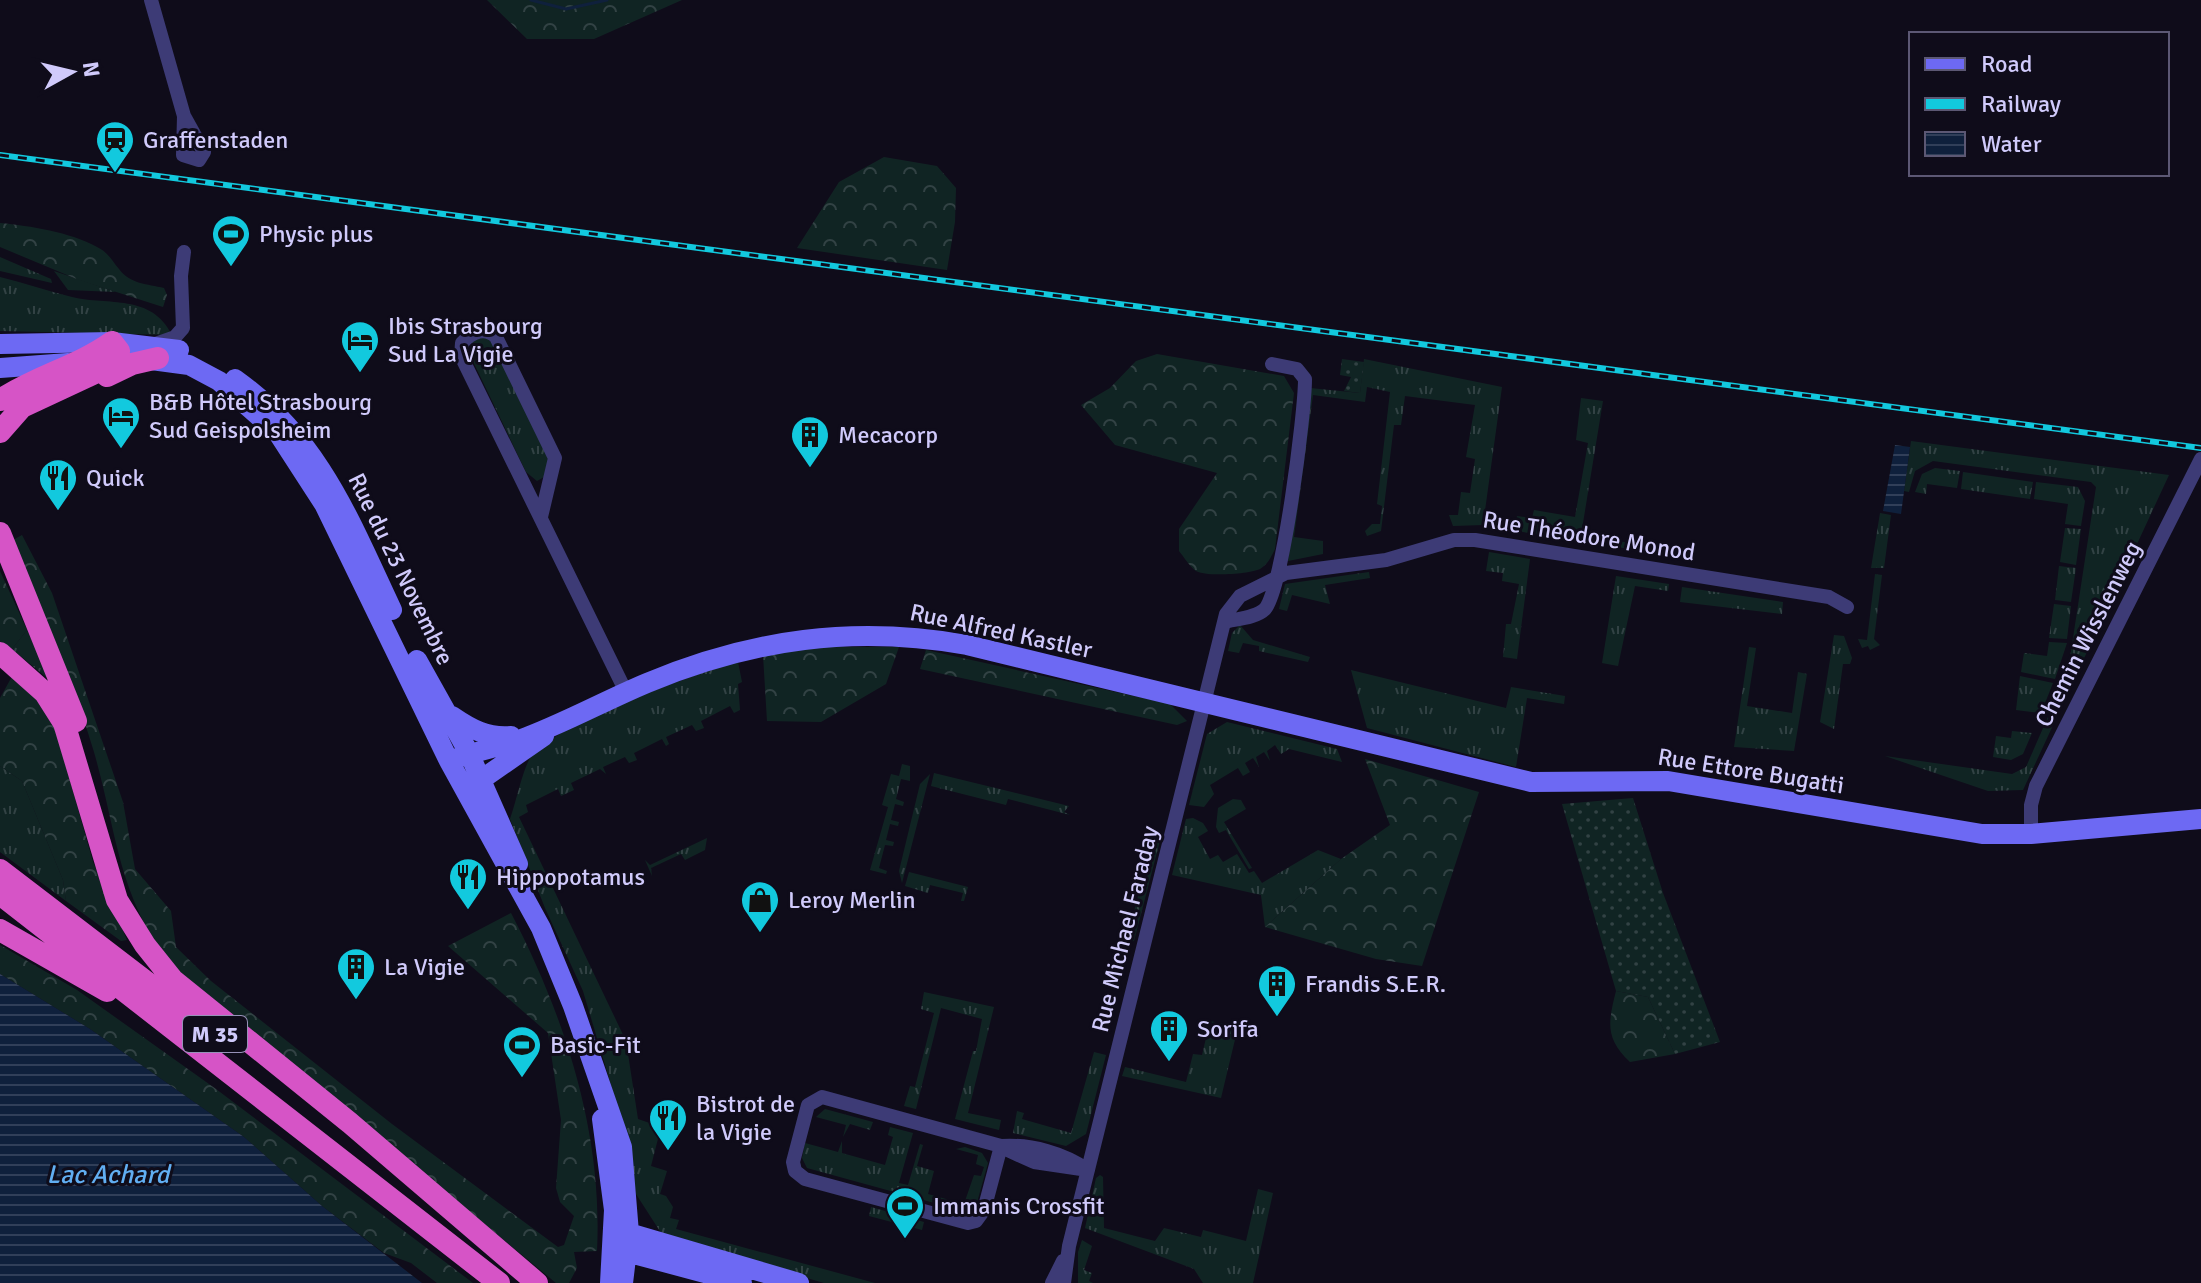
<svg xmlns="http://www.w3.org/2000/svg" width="2201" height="1283" font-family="Signika,sans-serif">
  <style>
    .grass { fill: url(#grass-tufts) }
    .forest { fill: url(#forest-crowns) }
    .garden { fill: url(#garden-dots) }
    .water { fill: url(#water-rules) }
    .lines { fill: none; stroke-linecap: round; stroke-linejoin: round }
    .stream { stroke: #0f203c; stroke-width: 3 }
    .minor { stroke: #3d3b76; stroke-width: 14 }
    .secondary { stroke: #6d69f3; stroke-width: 20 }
    .trunk { stroke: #d654c6; stroke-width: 22 }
    .rail-casing { stroke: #12c9de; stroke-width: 6 }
    .rail { stroke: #0f0c1a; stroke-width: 3; stroke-dasharray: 9; stroke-linecap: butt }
    .labels { text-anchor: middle; stroke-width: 6; stroke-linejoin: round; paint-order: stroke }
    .shield { fill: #0f0c1a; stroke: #9691b8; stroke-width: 2 }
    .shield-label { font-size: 22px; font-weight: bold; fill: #d0cafb }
    .poi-label { font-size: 24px; fill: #d0cafb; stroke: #0f0c1a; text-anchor: start }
    .street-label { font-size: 24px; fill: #d0cafb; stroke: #0f0c1a }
    .water-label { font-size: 26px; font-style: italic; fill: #61aef2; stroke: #0f0c1a }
  </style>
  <defs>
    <pattern id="grass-tufts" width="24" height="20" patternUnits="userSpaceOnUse" patternTransform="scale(2)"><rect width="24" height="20" fill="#102423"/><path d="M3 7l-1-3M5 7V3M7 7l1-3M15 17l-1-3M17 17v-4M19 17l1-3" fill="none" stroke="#324244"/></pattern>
    <pattern id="forest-crowns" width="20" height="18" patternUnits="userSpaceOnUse" patternTransform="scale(2)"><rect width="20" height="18" fill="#102423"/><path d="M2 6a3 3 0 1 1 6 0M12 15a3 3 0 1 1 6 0" fill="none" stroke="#324244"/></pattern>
    <pattern id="garden-dots" width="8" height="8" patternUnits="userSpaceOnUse" patternTransform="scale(2)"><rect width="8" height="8" fill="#102423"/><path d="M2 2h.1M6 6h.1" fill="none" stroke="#324244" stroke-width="1.8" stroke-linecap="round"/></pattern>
    <pattern id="water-rules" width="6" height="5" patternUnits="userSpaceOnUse" patternTransform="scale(2)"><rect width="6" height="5" fill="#0f203c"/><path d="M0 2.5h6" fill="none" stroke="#313f59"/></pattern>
  </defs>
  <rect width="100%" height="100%" fill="#0f0c1a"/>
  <path class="grass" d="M0,257L51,279L52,283L0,271Z
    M54,271L116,292L68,290Z
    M0,277C24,283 48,291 72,297C108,306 151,293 172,335L0,331Z
    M478,338H487L492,343L549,458L544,477L537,481L526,472L469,353L471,343Z
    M1364,359L1502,387L1483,525L1453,526L1449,515H1458L1461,492L1470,493L1475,459L1466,457L1475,405L1405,396L1401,425H1394L1381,531L1367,536L1365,531L1372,524H1380L1382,506L1377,504L1390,392L1367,387L1365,402L1313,395L1294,537L1323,541V554L1288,561L1310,388L1360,393Z
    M1581,398L1603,401L1581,535L1661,548V554L1498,528L1499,522L1516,524L1517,516L1532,518L1534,510L1575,517L1588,443L1576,440Z
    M1911,441L2169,475L2023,790L1988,791L1885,756L2012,774L2026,767L2068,671L2096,487L2091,482L1933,461L1915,471L1909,492L1904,491Z
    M1935,468L1960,471L1957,488L1927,484L1926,494L1915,492L1922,474Z
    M1963,472L2033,482L2030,499L1961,489Z
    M2036,482L2078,487L2085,501L2081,526L2065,524L2068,504L2034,499Z
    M1880,513L1891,515L1884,568H1871Z
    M2065,528L2081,529L2076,565L2060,562Z
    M1489,552L1530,559L1517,659L1503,657L1506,624H1511L1519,584L1502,581L1503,573L1486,571Z
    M2059,566L2076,568L2071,602L2055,600Z
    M1369,572L1370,578L1325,585L1330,604L1292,595L1287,611L1279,609L1285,584Z
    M1875,574L1882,575L1874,639L1880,645L1870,650L1868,646L1862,648L1858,639L1867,640Z
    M1616,576L1669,584L1668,591L1635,586L1618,666L1602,663Z
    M1682,587L1783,602L1782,614L1680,602Z
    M2054,604L2071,606L2067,639L2049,638Z
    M1240,625L1253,640L1310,657L1308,662L1259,651V646L1243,643L1239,653L1228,651L1232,633Z
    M27,630L48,676L46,677L12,649Z
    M1834,635L1844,636L1852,658L1850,664H1843L1834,729L1820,722Z
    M2049,642L2067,643L2055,679L2021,672L2024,653L2047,656Z
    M1749,647L1756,648L1747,706L1792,713L1798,672L1807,674L1794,751L1734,747Z
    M738,662L742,682L738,684L740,710L734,713L730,706L701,721L704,728L696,731L692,725L666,737L669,744L666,746L662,739L634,753L637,760L629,763L625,757L603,767L606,774L600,769L571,783L574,790L561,796L558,789L526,805L528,812L519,817L626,1041L638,1119L661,1127L651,1166L667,1171L660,1194L666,1196L673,1207L670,1218L679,1220L676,1229L875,1283H824L663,1236L636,1194L628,1142L583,991L545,908L510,819C516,803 523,767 532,755C555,725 698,672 738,662Z
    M1351,670L1506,708L1511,687L1565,696L1564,704L1527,698L1516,767L1367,728Z
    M2020,676L2053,683L2041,713L2016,710Z
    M1227,722L1337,749L1342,762L1289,749L1281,754L1275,745L1267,751L1270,761L1264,752L1256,757L1259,767L1253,758L1245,763L1250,772L1243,776L1238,768L1210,785L1214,794L1204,807L1189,805L1207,734Z
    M2012,731L2032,733L2023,754L2011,760L1993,757L1996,736L2011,738Z
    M902,764L910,766V781L901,779L896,799L904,802L903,806L895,804L891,820L899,822L898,826L890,824L886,840L894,842L893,846L885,845L879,868L887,871L886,874L870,870L888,807L882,805L891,774L899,776Z
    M0,766L22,781L63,880L66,901L0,852Z
    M934,773L1069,806L1064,812L1070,815L1008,799L1006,805L931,786Z
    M930,774L902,883L899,871L920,784Z
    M1233,799L1241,800L1246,809L1224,822L1252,868L1249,869L1226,830L1219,833L1216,827L1218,808Z
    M1193,818L1203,823L1208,831L1198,837L1210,859L1218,855L1223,862L1237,854L1249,873L1254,871L1262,883L1318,850L1341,859L1265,927L1261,895L1172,875L1186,819Z
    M1156,828L1162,833L1134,941L1126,942Z
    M707,838L705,850L685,860L681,854L651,868L652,876L645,860L650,865Z
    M909,872L968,887L964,901H961L963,893L930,885L928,893L905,886Z
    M924,992L994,1007L968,1113L1001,1120L999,1130L955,1119L973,1051H976L982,1019L941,1008L916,1109L904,1106L910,1086L915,1087L934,1013L921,1009Z
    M1210,1021L1238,1027L1221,1098L1122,1076L1125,1067L1186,1082L1193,1054L1202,1055Z
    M1094,1052L1106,1055L1086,1134L1066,1146L1013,1133L1017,1111L1024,1113L1022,1119L1071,1133Z
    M825,1109L873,1122L870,1130L850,1124L843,1137L846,1125L816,1117Z
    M890,1127L913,1133L899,1183L908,1185L920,1144L923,1145L917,1166L934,1171L928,1194L964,1204L974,1175L981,1176L984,1167L976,1164L978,1155L956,1149L965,1147L982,1153L988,1163L976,1206L967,1212L807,1168L802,1158L805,1143L838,1152L842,1141V1153L885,1165L893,1137L888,1135Z
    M1100,1175L1103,1177L1104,1228L1155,1241L1164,1228L1201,1237L1203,1230L1246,1241L1258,1189L1273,1193L1253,1283H1203L1194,1269L1085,1228L1096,1178Z
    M871,1207L924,1222L922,1230L869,1216Z
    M1082,1240L1092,1246L1084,1270L1092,1273L1089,1281L1093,1283H1078V1252Z"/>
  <path class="forest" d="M487,0H682L594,39H527Z
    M884,157L937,166L956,188L955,222L947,270L797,248L839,182Z
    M0,223C30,226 70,232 97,247C108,252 112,261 119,269C130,284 147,284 164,288L167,295L163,307L79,280L0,247Z
    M1157,354L1284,376L1294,393L1275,549C1271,557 1268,564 1260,569C1250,574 1206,577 1196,571C1190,567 1184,557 1179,551V529L1217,473L1115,445L1081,405L1110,388L1136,361Z
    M22,535L52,593L123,802L135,869L171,911L176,947L211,981L392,1124L558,1247L564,1245L574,1216L560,1202L556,1188L561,1120L548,1033L448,946L511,913C565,1017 603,1133 597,1251L574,1252L577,1268L569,1283H556L169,963C117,892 117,832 94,752C73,680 40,610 13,540Z
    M0,571L27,630L12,649L0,642Z
    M821,647H899L886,684L821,722L767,721L763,655Z
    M926,650L1170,704L1187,721L1177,725L920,669Z
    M14,673L40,700L55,728L93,862L127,940L121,941L66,901L63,880L22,781L0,766V698Z
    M1365,759L1479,792L1422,966L1376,959L1265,927L1341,859L1390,825Z
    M0,945L77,990L216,1089L473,1283H437L411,1263L384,1253L322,1206L244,1137L90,1029L0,974Z
    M1616,991L1648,997L1675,1054L1630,1062C1605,1038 1608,1023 1616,991Z"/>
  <path class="garden" d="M1342,359L1364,362L1360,393L1344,391L1351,377L1340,375Z
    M1633,798L1663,893L1720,1042L1675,1054L1648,997L1616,991L1562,804Z"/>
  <path class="water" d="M1895,445L1910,447L1901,514L1883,511Z
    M0,974L90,1029L244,1137L322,1206L422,1283H0Z"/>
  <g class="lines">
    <path class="stream" d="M531,0L566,9L607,0"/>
    <path class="minor" d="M151,0L184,116L204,152L199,160L183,155L184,116
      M152,345L175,337L183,328L181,276L184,252
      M541,517L555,458L496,337C485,326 472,332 462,343L461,356L626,692
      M1224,622C1236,619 1256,618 1265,609C1283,588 1305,413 1305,379L1297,369L1272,364
      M2031,834V805L2036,786L2201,459
      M1001,1146L984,1210L976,1221L968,1223L805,1179L795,1171L793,1162L808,1105L822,1097L1001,1146C1032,1144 1063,1153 1088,1170
      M1001,1147L1034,1162L1088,1170
      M1052,1283L1063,1261
      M1064,1283L1069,1246L1204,703L1226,614L1240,596L1286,573L1386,560L1454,540H1475L1829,597L1847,607"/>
    <path class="secondary" d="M0,344L112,342L179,350
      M144,359L189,365L219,381L278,433L324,504L449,761L541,928L573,1006L622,1147L629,1233L623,1283
      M0,368L68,363
      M235,379C320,440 349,519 392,610
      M417,660L469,753L518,864
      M452,716C471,729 487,738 511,736
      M449,761C472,752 496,748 519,740C563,724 604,701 647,683C752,639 854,625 967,645L1531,782L1668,781L1982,834H2031L2201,819
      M472,786L544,736
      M602,1119L614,1210L610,1283
      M619,1230L799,1283
      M619,1250L742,1283"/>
    <path class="trunk" d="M107,376L132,364L158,358
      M0,400C36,376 77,367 112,342L119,351L112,365L22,407L0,432
      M0,533L76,721
      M0,653L45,693L64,723L117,900L145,945L173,980L350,1123L537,1283
      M0,870L213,1033
      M0,894L499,1283
      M0,930L107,991"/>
    <defs>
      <path id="rail" d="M0,155L2201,448"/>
    </defs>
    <use href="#rail" class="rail-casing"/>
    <use href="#rail" class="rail"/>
  </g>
  <defs>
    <symbol id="station-pin" viewBox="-11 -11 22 30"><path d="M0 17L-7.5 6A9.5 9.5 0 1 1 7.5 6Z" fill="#12c9de" stroke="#0f0c1a"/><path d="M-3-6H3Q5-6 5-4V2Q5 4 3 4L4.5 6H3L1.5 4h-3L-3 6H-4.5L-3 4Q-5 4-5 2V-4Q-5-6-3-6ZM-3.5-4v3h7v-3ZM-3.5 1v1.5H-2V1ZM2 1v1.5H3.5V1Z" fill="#111"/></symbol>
    <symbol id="stadium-pin" viewBox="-11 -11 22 30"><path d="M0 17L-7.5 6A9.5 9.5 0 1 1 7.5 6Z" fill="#12c9de" stroke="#0f0c1a"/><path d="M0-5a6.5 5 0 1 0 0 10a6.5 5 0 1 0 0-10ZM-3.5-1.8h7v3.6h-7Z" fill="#111"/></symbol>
    <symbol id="hotel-pin" viewBox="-11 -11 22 30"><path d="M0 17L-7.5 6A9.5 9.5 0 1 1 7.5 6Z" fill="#12c9de" stroke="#0f0c1a"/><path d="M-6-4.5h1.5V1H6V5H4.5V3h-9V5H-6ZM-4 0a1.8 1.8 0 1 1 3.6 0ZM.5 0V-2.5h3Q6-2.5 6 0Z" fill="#111"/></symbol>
    <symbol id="building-pin" viewBox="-11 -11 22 30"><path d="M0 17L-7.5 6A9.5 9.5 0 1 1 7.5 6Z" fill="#12c9de" stroke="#0f0c1a"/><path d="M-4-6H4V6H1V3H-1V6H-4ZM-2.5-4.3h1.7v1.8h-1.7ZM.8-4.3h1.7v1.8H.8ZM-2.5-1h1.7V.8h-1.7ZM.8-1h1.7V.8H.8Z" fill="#111"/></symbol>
    <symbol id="restaurant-pin" viewBox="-11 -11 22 30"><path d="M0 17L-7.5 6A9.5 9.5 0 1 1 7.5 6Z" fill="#12c9de" stroke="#0f0c1a"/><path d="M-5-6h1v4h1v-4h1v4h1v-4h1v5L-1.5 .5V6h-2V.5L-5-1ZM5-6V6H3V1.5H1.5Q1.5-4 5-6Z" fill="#111"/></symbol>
    <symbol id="shop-pin" viewBox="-11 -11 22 30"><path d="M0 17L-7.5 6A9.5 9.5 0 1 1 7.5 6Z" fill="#12c9de" stroke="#0f0c1a"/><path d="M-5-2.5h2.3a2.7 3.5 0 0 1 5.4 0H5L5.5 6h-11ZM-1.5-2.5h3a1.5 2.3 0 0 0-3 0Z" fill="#111"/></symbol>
  </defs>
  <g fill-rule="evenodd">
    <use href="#station-pin" x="93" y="118" width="44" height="60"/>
    <use href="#stadium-pin" x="209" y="212" width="44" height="60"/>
    <use href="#hotel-pin" x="338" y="318" width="44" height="60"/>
    <use href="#hotel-pin" x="99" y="394" width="44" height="60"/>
    <use href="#building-pin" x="788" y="413" width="44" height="60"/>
    <use href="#restaurant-pin" x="36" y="456" width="44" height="60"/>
    <use href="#restaurant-pin" x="446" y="855" width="44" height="60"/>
    <use href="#shop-pin" x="738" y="878" width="44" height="60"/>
    <use href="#building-pin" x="334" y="945" width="44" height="60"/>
    <use href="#building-pin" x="1255" y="962" width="44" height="60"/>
    <use href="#building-pin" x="1147" y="1007" width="44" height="60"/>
    <use href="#stadium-pin" x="500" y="1023" width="44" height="60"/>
    <use href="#restaurant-pin" x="646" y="1096" width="44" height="60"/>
    <use href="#stadium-pin" x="883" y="1184" width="44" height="60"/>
  </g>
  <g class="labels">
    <rect class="shield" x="183" y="1016" width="64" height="36" rx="6"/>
    <g class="shield-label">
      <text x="215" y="1042">M 35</text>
    </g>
    <g class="poi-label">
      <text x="143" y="148">Graffenstaden</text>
      <text x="259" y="242">Physic plus</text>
      <text x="388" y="334">Ibis Strasbourg<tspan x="388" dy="28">Sud La Vigie</tspan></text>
      <text x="149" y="410">B&amp;B Hôtel Strasbourg<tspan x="149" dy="28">Sud Geispolsheim</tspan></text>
      <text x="838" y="443">Mecacorp</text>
      <text x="86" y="486">Quick</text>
      <text x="496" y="885">Hippopotamus</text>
      <text x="788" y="908">Leroy Merlin</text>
      <text x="384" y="975">La Vigie</text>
      <text x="1305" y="992">Frandis S.E.R.</text>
      <text x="1197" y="1037">Sorifa</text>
      <text x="550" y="1053">Basic-Fit</text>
      <text x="696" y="1112">Bistrot de<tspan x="696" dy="28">la Vigie</tspan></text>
      <text x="933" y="1214">Immanis Crossfit</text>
    </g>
    <g class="street-label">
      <text transform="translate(1589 536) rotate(9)" y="8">Rue Théodore Monod</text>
      <text transform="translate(401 569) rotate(64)" y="8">Rue du 23 Novembre</text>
      <text transform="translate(1001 631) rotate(12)" y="8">Rue Alfred Kastler</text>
      <text transform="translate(2088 634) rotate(-63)" y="8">Chemin Wisslenweg</text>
      <text transform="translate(1751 771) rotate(9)" y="8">Rue Ettore Bugatti</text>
      <text transform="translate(1125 929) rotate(-76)" y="8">Rue Michael Faraday</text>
    </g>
    <g class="water-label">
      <text x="108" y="1183">Lac Achard</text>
    </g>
  </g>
  <rect x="1909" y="32" width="260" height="144" fill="#0f0c1a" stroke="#5c5874" stroke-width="2"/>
  <rect x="1925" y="58" width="40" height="12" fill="#6d69f3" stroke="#5c5874" stroke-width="2"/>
  <text x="1981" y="72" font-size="24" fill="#d0cafb">Road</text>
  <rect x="1925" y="98" width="40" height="12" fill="#12c9de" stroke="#5c5874" stroke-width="2"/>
  <text x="1981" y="112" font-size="24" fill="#d0cafb">Railway</text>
  <rect x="1925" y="132" width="40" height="24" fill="url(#water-rules)" stroke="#5c5874" stroke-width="2"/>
  <text x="1981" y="152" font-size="24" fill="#d0cafb">Water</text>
  <g transform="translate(72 72) rotate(82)" stroke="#0f0c1a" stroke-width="6" paint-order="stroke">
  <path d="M0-6L14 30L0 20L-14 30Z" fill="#d0cafb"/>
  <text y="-12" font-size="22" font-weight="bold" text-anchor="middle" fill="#d0cafb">N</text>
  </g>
</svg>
